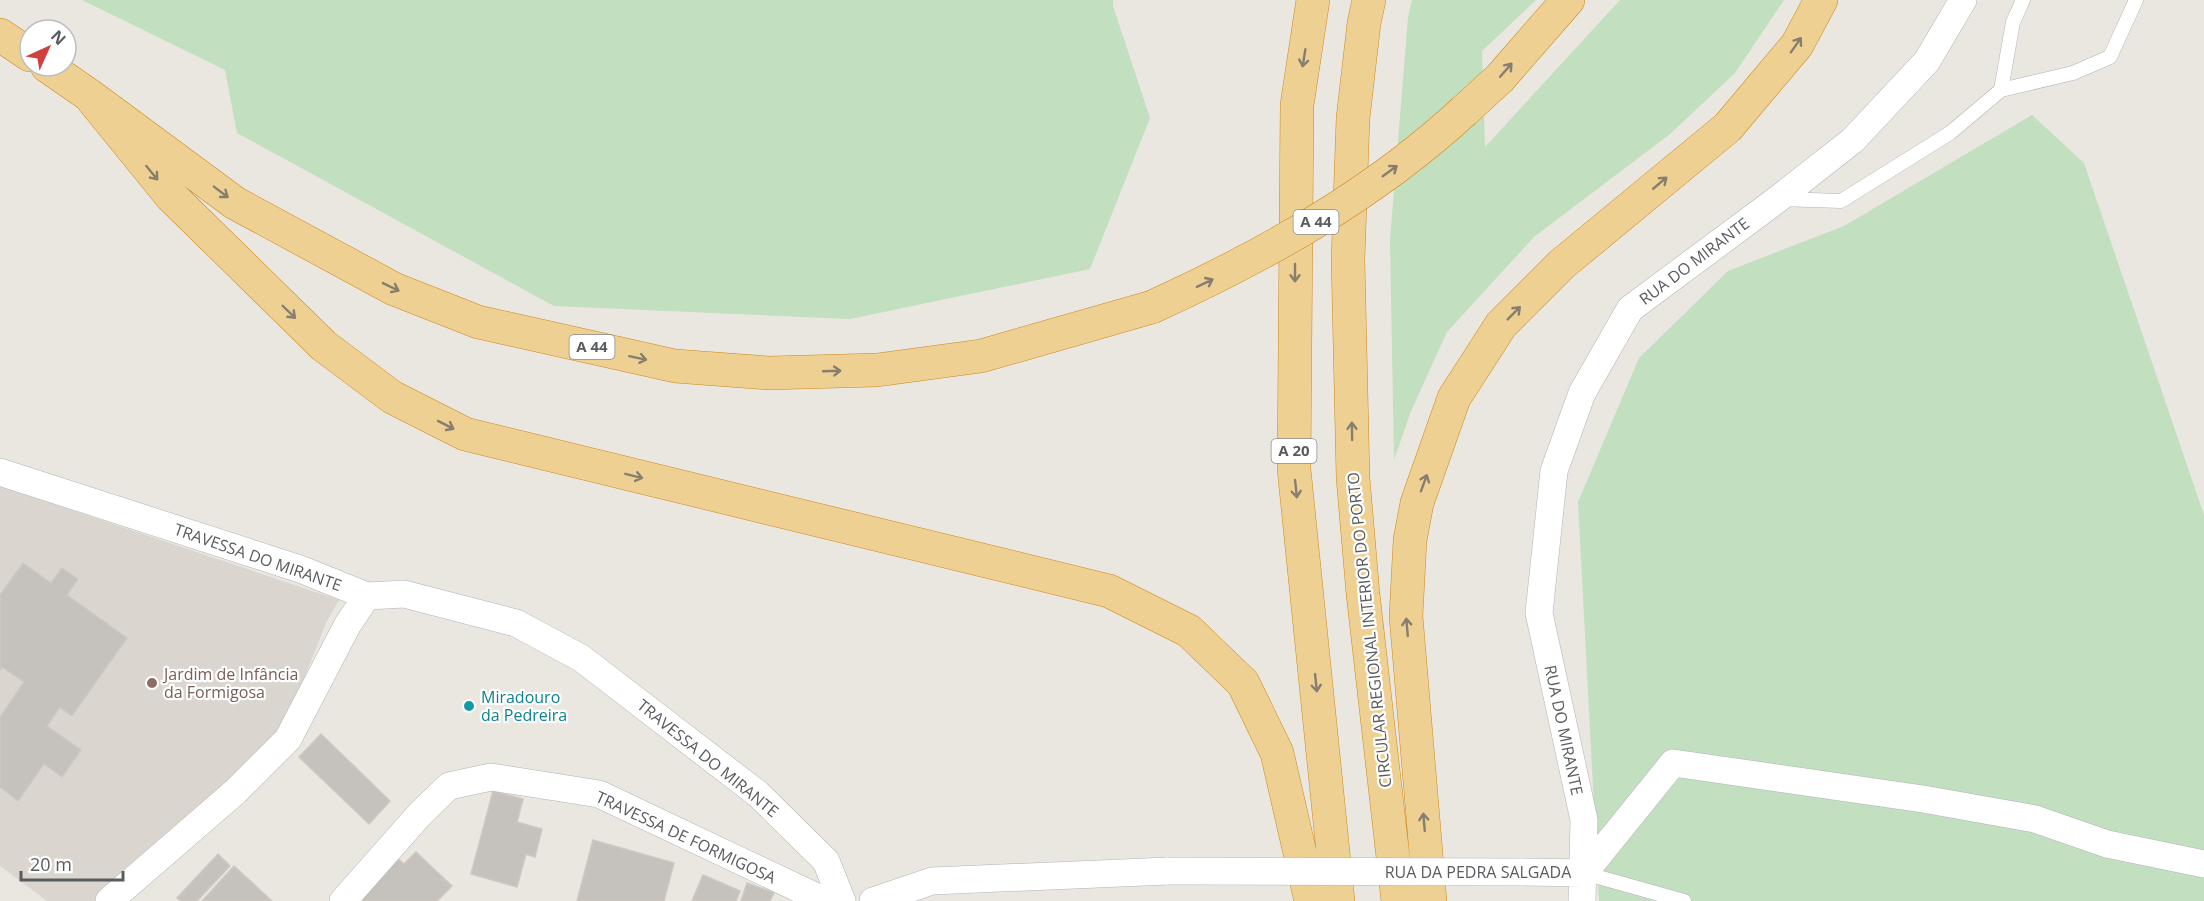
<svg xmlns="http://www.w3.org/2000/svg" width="2204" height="901" font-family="'Open Sans',sans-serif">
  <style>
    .education { fill: #dad6cf }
    .green { fill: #c2dfbf }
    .building { fill: #c5c2bd; stroke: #cec8c0; stroke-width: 1.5 }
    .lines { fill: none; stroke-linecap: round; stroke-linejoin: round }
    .service-casing { stroke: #b1b3b6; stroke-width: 15 }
    .minor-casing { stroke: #b1b3b6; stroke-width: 28 }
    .motorway-casing { stroke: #ce881c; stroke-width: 34 }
    .service { stroke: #fff; stroke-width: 14 }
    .minor { stroke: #fff; stroke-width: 27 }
    .motorway { stroke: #eed093; stroke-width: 33 }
    .minor-bridge-casing { stroke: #b1b3b6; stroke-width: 28; stroke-linecap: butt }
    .motorway-bridge-casing { stroke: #ce881c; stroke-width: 34; stroke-linecap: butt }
    .minor-bridge { stroke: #fff; stroke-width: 27 }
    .motorway-bridge { stroke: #eed093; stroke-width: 33 }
    .oneway { stroke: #867f6f }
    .education-dot { fill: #8d6e63; stroke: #fff; stroke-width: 2 }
    .culture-dot { fill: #0f9aa8; stroke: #fff; stroke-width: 2 }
    .labels { text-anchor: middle; stroke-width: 4.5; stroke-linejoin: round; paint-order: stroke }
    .shield { fill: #fff; stroke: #8b8d8f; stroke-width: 1.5 }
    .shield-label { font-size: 15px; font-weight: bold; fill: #595c5f }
    .street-label { font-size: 16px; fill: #595c5f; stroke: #fff }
    .education-label { font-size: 16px; fill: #785e54; stroke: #fff; text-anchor: start }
    .culture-label { font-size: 16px; fill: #0d838f; stroke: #fff; text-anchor: start }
  </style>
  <rect width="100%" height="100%" fill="#eae7e0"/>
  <path class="education" d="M0,486L339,600L326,623L288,719L257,755L100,901H47L0,866Z"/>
  <path class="green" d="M82,0H1113V6L1150,118L1090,269L850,319L554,306L237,133L225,70Z
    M1412,0H1536L1482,51L1485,147L1620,0H1784L1735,73L1670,134L1534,237L1447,332L1411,411L1394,460L1390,240L1408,17Z
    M2032,115L2084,163L2204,515V901H1599L1578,502L1639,358L1728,271L1844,226Z"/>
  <path class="building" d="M23,563L51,583L62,568L78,579L67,595L127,638L72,716L60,707L47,726L81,750L62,777L44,764L18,801L0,787V717L24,682L2,667L0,670V595Z
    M321,734L390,801L369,824L299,757Z
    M493,791L523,799L517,822L542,829L535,857L526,854L517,887L471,874Z
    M593,840L674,863L664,901H577Z
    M416,852L452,886L437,901H354L396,857L404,864Z
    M218,854L230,866L197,901H181L177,898Z
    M234,866L272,901H202Z
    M703,875L740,891L736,901H692Z
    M747,883L774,893L770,901H741Z"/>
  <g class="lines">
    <defs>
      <path id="service" d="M2001,90L2073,73L2110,57L2136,0
        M1780,199L1841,201L1950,133L2001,90L2013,22L2023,0
        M1584,873L1684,901"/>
      <path id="minor" d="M0,472L300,569L367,596L404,594L516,623L581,658L758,794L826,861L842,901
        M1521,872L1584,873
        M1584,873L1673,763L1923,799L2035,819L2107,844L2204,864
        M109,901L235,792L288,739L348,624L367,596
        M343,901L420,814L449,786L491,777L599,794L825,901
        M873,901L932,881L1168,871
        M1582,901L1584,820L1539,613L1554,471L1582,393L1630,309L1778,199L1853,140L1927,61L1963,0"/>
      <path id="motorway" d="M1313,0L1297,105L1294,469L1338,901
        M1369,0L1364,23L1353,118L1348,259L1353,478L1363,594L1398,901
        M0,35L30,55
        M47,66L89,95L235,203L394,289L478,322L675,366L769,373L877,370L981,356L1152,307
        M89,95L171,196L324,346L392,397L465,434L1109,591L1189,631L1243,683L1277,753L1311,901
        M1464,111L1500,78L1568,0
        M1430,901L1406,616L1410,540L1417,503L1454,398L1501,325L1562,264L1728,127L1797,45L1821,0"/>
    </defs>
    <use href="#service" class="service-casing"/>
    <use href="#minor" class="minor-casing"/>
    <use href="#motorway" class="motorway-casing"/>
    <use href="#service" class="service"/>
    <use href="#minor" class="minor"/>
    <use href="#motorway" class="motorway"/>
    <defs>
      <path id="minor-bridge" d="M1168,871L1521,872"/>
      <path id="motorway-bridge" d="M1152,307C1264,256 1373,195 1464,111"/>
    </defs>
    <use href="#minor-bridge" class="minor-bridge-casing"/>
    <use href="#motorway-bridge" class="motorway-bridge-casing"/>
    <use href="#minor-bridge" class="minor-bridge"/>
    <use href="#motorway-bridge" class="motorway-bridge"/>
  </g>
  <defs><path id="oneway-shaft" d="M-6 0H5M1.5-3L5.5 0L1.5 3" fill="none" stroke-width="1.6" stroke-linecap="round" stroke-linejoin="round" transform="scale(1.5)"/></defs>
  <g class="oneway">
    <use href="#oneway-shaft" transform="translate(1796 45) rotate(-55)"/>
    <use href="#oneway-shaft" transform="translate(1304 58) rotate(99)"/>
    <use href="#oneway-shaft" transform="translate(1506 70) rotate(-49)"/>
    <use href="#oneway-shaft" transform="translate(1390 171) rotate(-36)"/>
    <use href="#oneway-shaft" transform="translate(152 173) rotate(51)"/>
    <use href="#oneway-shaft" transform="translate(1660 183) rotate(-40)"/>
    <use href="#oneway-shaft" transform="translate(221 192) rotate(37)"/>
    <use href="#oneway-shaft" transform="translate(1295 273) rotate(90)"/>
    <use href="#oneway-shaft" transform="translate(1205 283) rotate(-25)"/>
    <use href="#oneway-shaft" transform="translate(391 287) rotate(26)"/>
    <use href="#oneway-shaft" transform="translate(289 312) rotate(44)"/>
    <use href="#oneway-shaft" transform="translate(1514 313) rotate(-45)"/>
    <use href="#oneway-shaft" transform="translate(638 358) rotate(12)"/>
    <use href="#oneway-shaft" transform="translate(832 371) rotate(-2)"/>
    <use href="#oneway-shaft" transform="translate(446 425) rotate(27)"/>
    <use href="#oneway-shaft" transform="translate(1352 431) rotate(-91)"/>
    <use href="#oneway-shaft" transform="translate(634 476) rotate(14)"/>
    <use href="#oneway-shaft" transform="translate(1424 483) rotate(-70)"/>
    <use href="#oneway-shaft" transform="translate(1296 489) rotate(84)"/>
    <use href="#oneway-shaft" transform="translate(1407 627) rotate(-95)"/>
    <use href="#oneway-shaft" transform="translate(1316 683) rotate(84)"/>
    <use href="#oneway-shaft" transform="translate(1424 822) rotate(-95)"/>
  </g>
  <circle class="education-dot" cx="152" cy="683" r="6"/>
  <circle class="culture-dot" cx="469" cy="706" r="6"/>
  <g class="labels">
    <g class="shield">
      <rect x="1293.5" y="210" width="45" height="24" rx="4.5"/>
      <rect x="569.5" y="335" width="45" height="24" rx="4.5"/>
      <rect x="1271.5" y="439" width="45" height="24" rx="4.5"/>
    </g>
    <g class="shield-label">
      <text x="1316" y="227">A 44</text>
      <text x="592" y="352">A 44</text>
      <text x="1294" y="456">A 20</text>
    </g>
    <g class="street-label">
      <text transform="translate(1694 261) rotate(-37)" y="6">RUA DO MIRANTE</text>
      <text transform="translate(258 557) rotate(19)" y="6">TRAVESSA DO MIRANTE</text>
      <text transform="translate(1369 630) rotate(-96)" y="6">CIRCULAR REGIONAL INTERIOR DO PORTO</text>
      <text transform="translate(1564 730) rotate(78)" y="6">RUA DO MIRANTE</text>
      <text transform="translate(708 758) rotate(39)" y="6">TRAVESSA DO MIRANTE</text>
      <text transform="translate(686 837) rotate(25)" y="6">TRAVESSA DE FORMIGOSA</text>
      <text x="1478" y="878">RUA DA PEDRA SALGADA</text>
    </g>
    <g class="education-label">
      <text x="164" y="680">Jardim de Infância<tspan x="164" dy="18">da Formigosa</tspan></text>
    </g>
    <g class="culture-label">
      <text x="481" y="703">Miradouro<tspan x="481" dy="18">da Pedreira</tspan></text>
    </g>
  </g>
  <g transform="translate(48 48) rotate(45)"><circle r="28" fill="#ffffff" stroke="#bdbebf" stroke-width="1.5"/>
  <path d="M0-4.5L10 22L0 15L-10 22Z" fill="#d23f3f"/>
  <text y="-9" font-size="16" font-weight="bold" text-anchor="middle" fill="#595c5f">N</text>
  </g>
  <path d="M21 871v9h102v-9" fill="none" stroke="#595c5f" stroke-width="3"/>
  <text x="30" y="871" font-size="18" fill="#595c5f" stroke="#ffffff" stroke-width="4.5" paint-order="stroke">20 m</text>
</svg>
